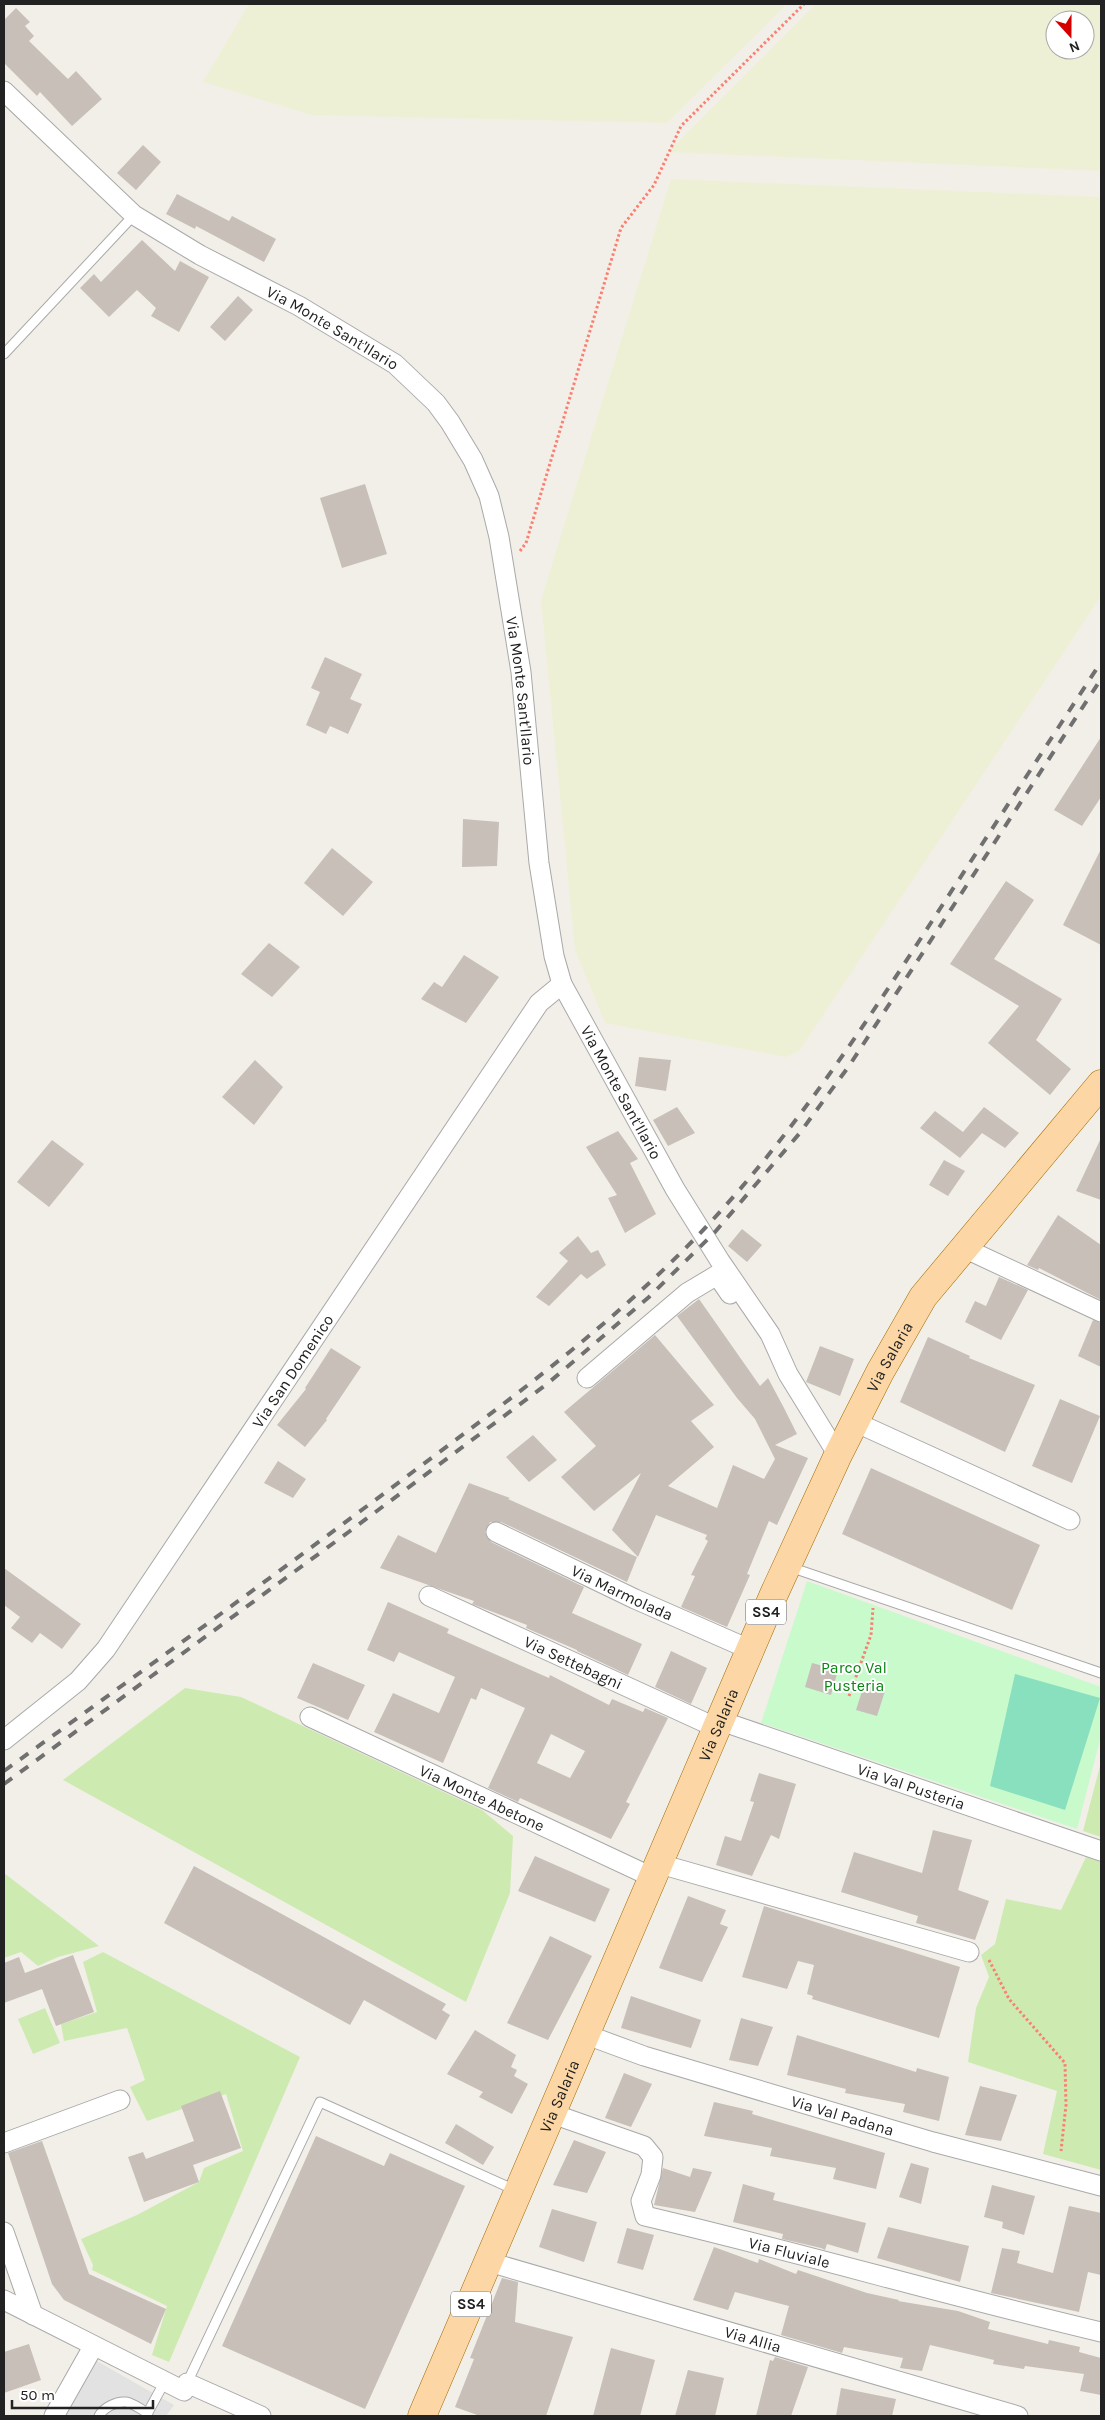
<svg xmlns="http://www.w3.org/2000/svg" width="1105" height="2420" font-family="Karla,sans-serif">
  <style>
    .farmland { fill: #eef0d5; fill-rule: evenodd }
    .grass { fill: #cdebb0 }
    .park { fill: #c8facc }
    .pitch { fill: #88e0be }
    .parking { fill: #e2e2e2 }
    .building { fill: #c7bfb8; fill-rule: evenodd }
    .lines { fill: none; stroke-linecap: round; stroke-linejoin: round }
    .lane-casing { stroke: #a9a9a9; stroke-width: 11 }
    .street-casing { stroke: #a9a9a9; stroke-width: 21 }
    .primary-casing { stroke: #a06b00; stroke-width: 29 }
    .path { stroke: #fa8072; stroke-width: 3; stroke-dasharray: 2.5 2.5; stroke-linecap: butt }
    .lane { stroke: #fff; stroke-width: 9 }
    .street { stroke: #fff; stroke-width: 19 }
    .primary { stroke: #fcd6a4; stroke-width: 28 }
    .rail { stroke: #707070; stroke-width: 4; stroke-dasharray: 10 10; stroke-linecap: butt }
    .labels { text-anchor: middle; stroke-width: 4; stroke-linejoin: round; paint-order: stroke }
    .shield { fill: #fff; stroke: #646464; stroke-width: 1 }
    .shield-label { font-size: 15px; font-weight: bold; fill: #222 }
    .street-label { font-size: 16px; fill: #222; stroke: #fff }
    .park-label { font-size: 16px; fill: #0c8416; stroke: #fff }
  </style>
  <rect width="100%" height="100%" fill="#f2efe9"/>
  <path class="farmland" d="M249,4H787L667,123L312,115L203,82Z
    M816,4H1101V171L668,152ZM1055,20H1085V50H1055Z
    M671,179L1101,197V596L800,1050L786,1057L605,1023L575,950L541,600Z"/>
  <path class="grass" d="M185,1688L241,1697L482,1810L513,1836L510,1893L466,2002L63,1780Z
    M1101,1762V1837L1083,1831Z
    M1086,1857L1101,1862V2170L1043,2154L1057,2091L968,2062L976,2008L989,1977L981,1955L995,1944L1006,1899L1061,1910Z
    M4,1873L99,1946L58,1957L38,1966L21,1952L4,1958Z
    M103,1952L300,2057L169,2362L152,2355L167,2306L92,2270L93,2265L81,2239L137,2215L199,2182L204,2168L243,2151L226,2094L147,2121L130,2087L145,2080L127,2028L64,2041L61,2024L97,2012L83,1962Z
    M45,2008L60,2043L33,2054L18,2019Z"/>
  <path class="park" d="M807,1581L1101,1687V1736L1077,1829L761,1723Z"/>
  <path class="pitch" d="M1015,1674L1100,1698L1065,1810L990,1786Z"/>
  <path class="parking" d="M95,2360L174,2405L166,2416H64Z"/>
  <path class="building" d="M16,8L30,22L25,26L34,36L29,41L68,79L76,71L102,99L72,126L40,92L37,96L4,63V20Z
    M143,145L161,162L136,190L117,173Z
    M177,194L229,221L232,216L276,239L264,262L196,226L195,229L166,214Z
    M142,240L175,271L180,261L209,277L179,332L151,316L156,308L137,290L109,317L80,288L94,274L101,282Z
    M238,296L253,310L225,341L210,327Z
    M365,484L387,554L342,568L320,498Z
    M325,657L362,674L350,699L362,704L348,734L330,726L326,734L306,725L320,692L311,688Z
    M1101,737V797L1082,826L1054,810Z
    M463,819L499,822L497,866L462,867Z
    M332,848L373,882L343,916L304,883Z
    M1101,849V945L1063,925Z
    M1006,881L1034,900L994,959L1062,999L1036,1040L1071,1069L1050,1095L988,1043L1019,1006L950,964Z
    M269,943L300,967L272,997L241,974Z
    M464,955L499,977L466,1023L421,999L434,982L442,987Z
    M639,1057L671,1060L666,1091L635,1086Z
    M255,1060L283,1087L254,1125L222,1097Z
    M677,1107L695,1133L668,1146L653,1120Z
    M984,1107L1019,1133L1005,1148L982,1133L960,1158L920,1128L935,1111L963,1132Z
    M618,1131L638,1159L630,1163L656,1214L625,1233L608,1198L617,1195L586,1147Z
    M1101,1138V1200L1076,1191Z
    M52,1140L84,1164L49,1207L17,1182Z
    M944,1160L965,1171L948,1196L929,1185Z
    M1058,1215L1101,1245V1300L1039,1268L1038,1270L1027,1265Z
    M742,1229L762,1245L747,1262L728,1246Z
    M578,1236L591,1253L598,1250L606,1265L587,1279L581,1274L549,1306L536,1297L568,1261L559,1253Z
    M999,1277L1028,1290L1001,1340L965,1322L975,1301L986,1306Z
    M699,1299L760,1386L768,1378L784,1408L797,1434L775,1445L808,1458L777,1525L769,1521L747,1574L750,1575L727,1627L681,1607L695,1576L691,1575L708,1541L705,1539L707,1535L656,1515L638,1557L612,1530L641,1473L594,1511L561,1477L596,1446L564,1412L655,1335L714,1405L691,1421L714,1447L668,1486L717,1508L733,1465L764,1479L775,1459L755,1419L737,1398L677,1316Z
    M1093,1320L1101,1323V1367L1078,1356Z
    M928,1337L970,1356L969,1358L1035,1385L1005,1452L900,1402Z
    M820,1346L854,1359L840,1396L806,1382Z
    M331,1348L361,1367L326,1419L327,1420L305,1447L277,1425L306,1389L305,1388Z
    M1060,1399L1100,1416L1072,1483L1032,1466Z
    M533,1435L557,1460L529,1482L506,1457Z
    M278,1461L306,1479L293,1498L264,1483Z
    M871,1468L1040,1545L1012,1610L842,1534Z
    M469,1483L510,1498L508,1499L637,1557L627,1582L501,1522H490L485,1532L491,1542L584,1587L572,1613L642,1644L628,1675L577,1651V1650L526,1628L527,1625L472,1604L474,1601L380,1568L398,1535L436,1553Z
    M4,1568L81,1624L62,1649L40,1633L32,1643L11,1628L20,1617L4,1605Z
    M388,1602L449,1629L447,1633L549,1678L550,1675L609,1705L612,1699L643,1712L645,1708L668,1718L626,1802L630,1804L611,1839L520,1798L518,1802L488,1788L525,1708L481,1688L476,1700L471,1698L443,1763L374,1732L393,1693L439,1713L455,1677L399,1652L394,1662L367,1650ZM551,1734L585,1751L570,1778L537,1763Z
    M671,1651L707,1668L691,1704L655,1687Z
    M313,1663L365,1685L348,1720L297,1698Z
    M812,1663L838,1670L831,1695L805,1687Z
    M864,1685L885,1691L877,1716L856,1710Z
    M759,1773L796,1784L779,1839L771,1835L752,1876L716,1865L725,1836L741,1841L754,1802L750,1801Z
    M933,1830L972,1840L958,1890L989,1901L975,1940L916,1923L918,1916L841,1892L854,1852L922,1873Z
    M535,1856L610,1889L595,1922L518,1891Z
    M194,1866L446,2004L442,2010L450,2015L436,2040L364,2000L350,2025L164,1923Z
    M688,1896L726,1910L720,1924L728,1927L702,1982L659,1968Z
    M764,1906L960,1967L939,2038L812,1999L813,1996L807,1994L814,1965L798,1961L787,1989L742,1977Z
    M550,1936L592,1956L548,2040L507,2023Z
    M73,1955L94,2012L56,2026L42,1989L4,2003V1963L19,1957L25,1973Z
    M631,1996L701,2020L691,2048L621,2028Z
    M741,2018L773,2027L758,2066L729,2060Z
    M475,2030L516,2055L511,2067L517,2070L514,2076L528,2084L512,2114L479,2097L483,2092L447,2074Z
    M797,2035L916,2072L917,2068L949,2077L939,2121L903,2112L905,2104L845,2093L846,2089L787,2075Z
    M624,2073L652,2084L631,2127L605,2118Z
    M980,2086L1017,2095L1001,2141L965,2135Z
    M220,2091L241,2148L193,2165L199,2182L144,2202L128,2157L143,2152L146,2159L194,2141L181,2106Z
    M714,2102L753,2111L752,2114L885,2153L876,2189L833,2179L836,2168L770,2156L772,2148L704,2136Z
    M456,2124L494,2147L483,2165L445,2143Z
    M316,2136L384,2166L390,2153L465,2186L365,2409L222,2346Z
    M574,2140L606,2152L587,2193L553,2185Z
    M42,2141L89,2274L166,2309L151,2344L64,2300L52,2284L8,2153Z
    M911,2163L929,2168L921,2204L899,2197Z
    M663,2168L690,2177L693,2168L712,2172L695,2212L654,2205Z
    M743,2184L775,2193L773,2200L866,2223L858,2253L827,2244L825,2250L821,2248L782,2239L783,2234L733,2222Z
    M992,2185L1035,2196L1024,2235L1002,2228L1003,2222L984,2217Z
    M1069,2206L1101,2213V2275L1088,2272L1079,2312L991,2293L1002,2248L1020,2251L1017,2263L1053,2273Z
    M552,2209L597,2222L584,2262L539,2247Z
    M888,2227L969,2246L960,2282L877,2258Z
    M627,2228L654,2235L643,2270L617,2263Z
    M714,2247L758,2263L759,2259L796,2274L798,2270L867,2293L899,2300L898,2301L958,2311L990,2322L988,2329L1048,2344L1049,2340L1080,2347L1079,2352L1101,2358V2395L1080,2391L1084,2374L1025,2366L1024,2369L993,2364L994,2360L930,2345L922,2371L900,2368L903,2358L844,2347L842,2353L781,2335L789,2306L735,2292L728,2310L693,2300Z
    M502,2278L518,2282L515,2322L573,2337L546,2416H480L455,2407L474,2359L470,2358Z
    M29,2344L41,2380L4,2393V2352Z
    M611,2348L655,2360L640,2416H593Z
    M775,2357L808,2367L791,2416H756L770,2360L773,2361Z
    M688,2370L724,2378L715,2416H675Z
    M841,2388L896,2399L892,2416H836Z"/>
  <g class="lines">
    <defs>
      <path id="lane" d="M4,354L134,215
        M790,1567L1101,1673
        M187,2383L320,2102L515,2190
        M99,2416C103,2408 116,2401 126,2402C133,2403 142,2410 148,2413
        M146,2416L165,2381"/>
      <g id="street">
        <path id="s1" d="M4,91L134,215L200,255L299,306L395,364L436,403L450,422L473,460L489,496L499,537L521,672L539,863L554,956L562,984L675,1189L720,1261L770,1334L788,1374L838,1455"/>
        <path d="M964,1248L1101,1312"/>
        <path d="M587,1378L687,1293L717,1275L730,1294"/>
        <path d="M855,1422L1070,1520"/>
        <path id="s2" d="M496,1532L635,1599L751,1650"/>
        <path id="s3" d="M429,1596L717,1728"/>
        <path id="s4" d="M310,1717L654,1878"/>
        <path id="s5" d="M721,1721L1101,1851"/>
        <path id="s6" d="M4,1740L78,1681L106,1649L539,1003L562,984"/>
        <path d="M660,1864L969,1952"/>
        <path id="s7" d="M587,2035L644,2056L933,2142L1101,2186"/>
        <path id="s8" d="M553,2114L644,2146L653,2157L651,2175L641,2201L645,2216C798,2252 949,2296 1101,2332"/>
        <path d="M4,2143L120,2100"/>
        <path d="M4,2232L33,2315"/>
        <path id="s9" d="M489,2262L1018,2416"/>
        <path d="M4,2300L184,2391L187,2383L261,2416"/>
        <path d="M54,2416L93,2347"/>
      </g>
      <g id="primary">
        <path id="s10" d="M422,2416L774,1594L838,1455L880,1372L923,1297L1101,1084"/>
      </g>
    </defs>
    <use href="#lane" class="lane-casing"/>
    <use href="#street" class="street-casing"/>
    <use href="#primary" class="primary-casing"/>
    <path class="path" d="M520,551L526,543L621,228L654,185L681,126L804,4
      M849,1696L871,1635L873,1608
      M989,1960L1009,1999L1065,2063L1066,2105L1061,2151"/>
    <use href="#lane" class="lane"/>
    <use href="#street" class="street"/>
    <use href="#primary" class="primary"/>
    <path class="rail" d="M4,1771C141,1672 278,1573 414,1471C516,1395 618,1320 706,1227C798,1129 872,1014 945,901C997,821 1049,742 1101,662
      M4,1784L350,1531L547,1384L649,1297L715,1232L799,1134L849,1066L1101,679"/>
  </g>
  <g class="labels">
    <g class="shield">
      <rect x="746" y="1599.5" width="40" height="25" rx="4"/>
      <rect x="451" y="2291.5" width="40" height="25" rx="4"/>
    </g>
    <g class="shield-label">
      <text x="766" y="1617">SS4</text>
      <text x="471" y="2309">SS4</text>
    </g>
    <g class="street-label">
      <text dy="6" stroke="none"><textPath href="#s1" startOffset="408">Via Monte Sant'Ilario</textPath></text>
      <text dy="6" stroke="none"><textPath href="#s1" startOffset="842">Via Monte Sant'Ilario</textPath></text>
      <text dy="6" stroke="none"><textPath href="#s1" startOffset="1262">Via Monte Sant'Ilario</textPath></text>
      <text dy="6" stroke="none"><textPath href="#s10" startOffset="1158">Via Salaria</textPath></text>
      <text dy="6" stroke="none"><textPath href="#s6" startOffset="472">Via San Domenico</textPath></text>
      <text dy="6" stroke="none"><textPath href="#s2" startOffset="140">Via Marmolada</textPath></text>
      <text dy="6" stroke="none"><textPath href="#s3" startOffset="159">Via Settebagni</textPath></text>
      <text dy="6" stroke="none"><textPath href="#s10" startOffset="752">Via Salaria</textPath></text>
      <text dy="6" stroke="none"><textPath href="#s5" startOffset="201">Via Val Pusteria</textPath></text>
      <text dy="6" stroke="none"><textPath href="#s4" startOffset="190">Via Monte Abetone</textPath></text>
      <text dy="6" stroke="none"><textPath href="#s10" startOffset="348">Via Salaria</textPath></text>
      <text dy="6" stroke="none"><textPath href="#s7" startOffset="268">Via Val Padana</textPath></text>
      <text dy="6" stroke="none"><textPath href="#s8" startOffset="321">Via Fluviale</textPath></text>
      <text dy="6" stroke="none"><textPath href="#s9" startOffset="275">Via Allia</textPath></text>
    </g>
    <g class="park-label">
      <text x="854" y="1673">Parco Val<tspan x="854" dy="18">Pusteria</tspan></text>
    </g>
  </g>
  <rect width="1105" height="2420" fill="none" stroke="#222222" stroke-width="10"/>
  <g transform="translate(1070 35) rotate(159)"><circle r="24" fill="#ffffff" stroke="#a7a7a7"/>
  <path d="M0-4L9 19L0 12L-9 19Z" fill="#d40000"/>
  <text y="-8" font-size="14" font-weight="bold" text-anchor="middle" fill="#222222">N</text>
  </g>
  <path d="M12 2400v8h141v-8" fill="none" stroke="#222222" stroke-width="2.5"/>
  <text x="20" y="2400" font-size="15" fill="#222222" stroke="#ffffff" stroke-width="4" paint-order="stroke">50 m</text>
</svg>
